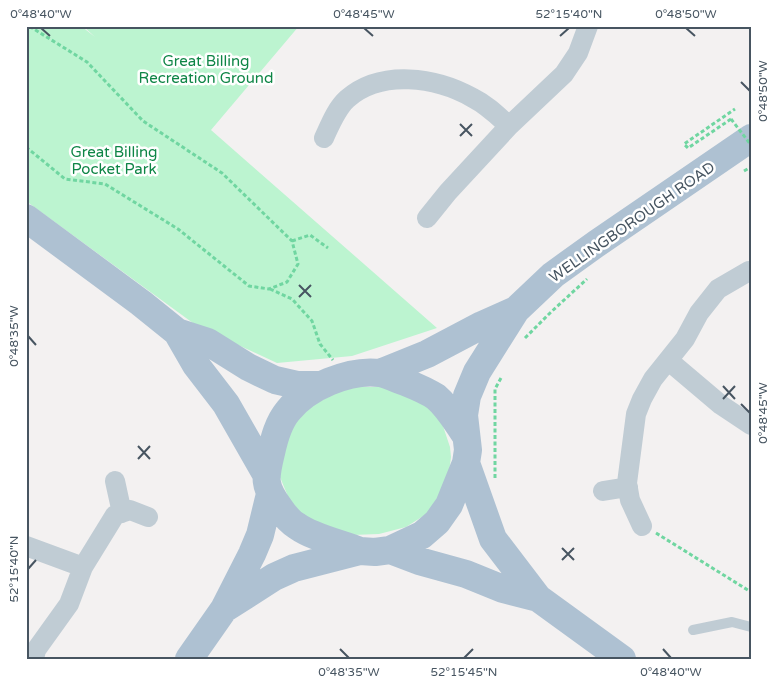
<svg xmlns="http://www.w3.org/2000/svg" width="777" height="685" font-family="'Varela Round',sans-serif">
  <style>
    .green { fill: #bcf4d0 }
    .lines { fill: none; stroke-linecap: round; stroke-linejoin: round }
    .path { stroke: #70d6a1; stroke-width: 3; stroke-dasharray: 4 2.5; stroke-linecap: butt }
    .lane { stroke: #c0ccd4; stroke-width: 10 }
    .street { stroke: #c0ccd4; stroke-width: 20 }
    .primary { stroke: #aec1d2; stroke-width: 28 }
    .path-bridge { stroke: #70d6a1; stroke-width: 3; stroke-dasharray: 4 2.5; stroke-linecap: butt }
    .ticks { fill: none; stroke: #475561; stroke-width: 2 }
    .labels { text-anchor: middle; stroke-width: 5; stroke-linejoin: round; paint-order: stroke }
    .park-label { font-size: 15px; fill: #0e8546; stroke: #fff }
    .street-label { font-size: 15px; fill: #475561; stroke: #fff }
    .neatline { fill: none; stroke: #475561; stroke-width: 2 }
    .ticks-label { font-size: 12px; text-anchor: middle; fill: #475561 }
  </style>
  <rect width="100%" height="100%" fill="#f3f1f1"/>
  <path class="green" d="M26,26H81L95,37L83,26H299L211,130L437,328L352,356L277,363L197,326L26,201Z
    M357,387H385L427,406L442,423L450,447L451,457L448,481L428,513L406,527L379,534L352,535L304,517L289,499L280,477L281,445L305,409L342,390Z"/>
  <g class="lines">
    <path class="path" d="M731,119L688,148L684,144L735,109
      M26,147L65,179L105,184L178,229L249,286L269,289L287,282L298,264L292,241L222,173L143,121L87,62L29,26
      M744,171L751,167
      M292,241L310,235L328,248
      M270,289L292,299L312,321L320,344L333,360
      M525,338L551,312L587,279
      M495,478V389L501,378
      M656,533L751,592"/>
    <path class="lane" d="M693,630L732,622L751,627"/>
    <path class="street" d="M324,138C330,125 336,109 347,99C381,69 436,77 473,98C487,105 497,115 509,126
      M427,218L448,192L509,126L564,74L578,53L588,26
      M669,361L721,405L751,425
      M115,481L122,513
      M603,491L628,487
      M642,526L630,500L627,483L636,414L642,399L653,379L685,339L699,313L718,289L749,271
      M26,546L83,567
      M34,659L36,650L69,604L83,567L115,515L130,510L148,517"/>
    <path class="primary" d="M26,218L141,303L177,332L208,342L248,367L275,380L297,385H322
      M177,332L196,365L226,404L266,474
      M380,373L427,354L482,325L516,310
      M466,463L493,539L538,598L622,659
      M390,550L419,561L466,574L503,589L538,598
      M360,551C340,543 314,538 297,526C290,522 283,513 279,507C263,485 265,478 271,453C274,439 278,423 288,411C307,387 349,369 380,373C388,375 397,379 405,382C415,386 427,391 436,397C449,408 457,423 466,436
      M224,609L274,577L294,568L360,551L375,552L390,550L422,535L437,522L449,505L466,463L468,450L464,415L467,396L477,372L516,310L553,275L596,244L751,138
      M189,659L224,609L252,554L260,535L270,494"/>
    <path class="path-bridge" d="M731,119L751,145"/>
  </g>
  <path class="ticks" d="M41,28L50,36M364,28L373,36M686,28L695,36M560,36L569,28M741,82L750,91M460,124L472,136M460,136L472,124M299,285L311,297M299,297L311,285M28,336L36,345M723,386L735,399M723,399L735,386M741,404L750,413M138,446L150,459M138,459L150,446M562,548L574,560M562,560L574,548M28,569L36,560M340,649L349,658M663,649L671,658M464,658L473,649"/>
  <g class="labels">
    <g class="park-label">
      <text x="206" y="66">Great Billing<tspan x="206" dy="17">Recreation Ground</tspan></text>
      <text x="114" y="157">Great Billing<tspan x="114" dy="17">Pocket Park</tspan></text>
    </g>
    <g class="street-label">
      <text transform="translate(632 222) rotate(-35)" y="5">WELLINGBOROUGH ROAD</text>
    </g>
  </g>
  <rect width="777" height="685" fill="none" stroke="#ffffff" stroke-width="55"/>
  <rect x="28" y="28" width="722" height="630" class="neatline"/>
  <g class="ticks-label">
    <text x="41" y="18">0°48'40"W</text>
    <text x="364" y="18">0°48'45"W</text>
    <text x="569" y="18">52°15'40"N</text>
    <text x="686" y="18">0°48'50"W</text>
    <text transform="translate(763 91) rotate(-90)" y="4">0°48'50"W</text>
    <text transform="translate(14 336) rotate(-90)" y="4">0°48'35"W</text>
    <text transform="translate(763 413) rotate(-90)" y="4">0°48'45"W</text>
    <text transform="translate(14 569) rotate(-90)" y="4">52°15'40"N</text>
    <text x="349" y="676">0°48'35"W</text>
    <text x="464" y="676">52°15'45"N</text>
    <text x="671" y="676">0°48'40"W</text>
  </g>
</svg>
